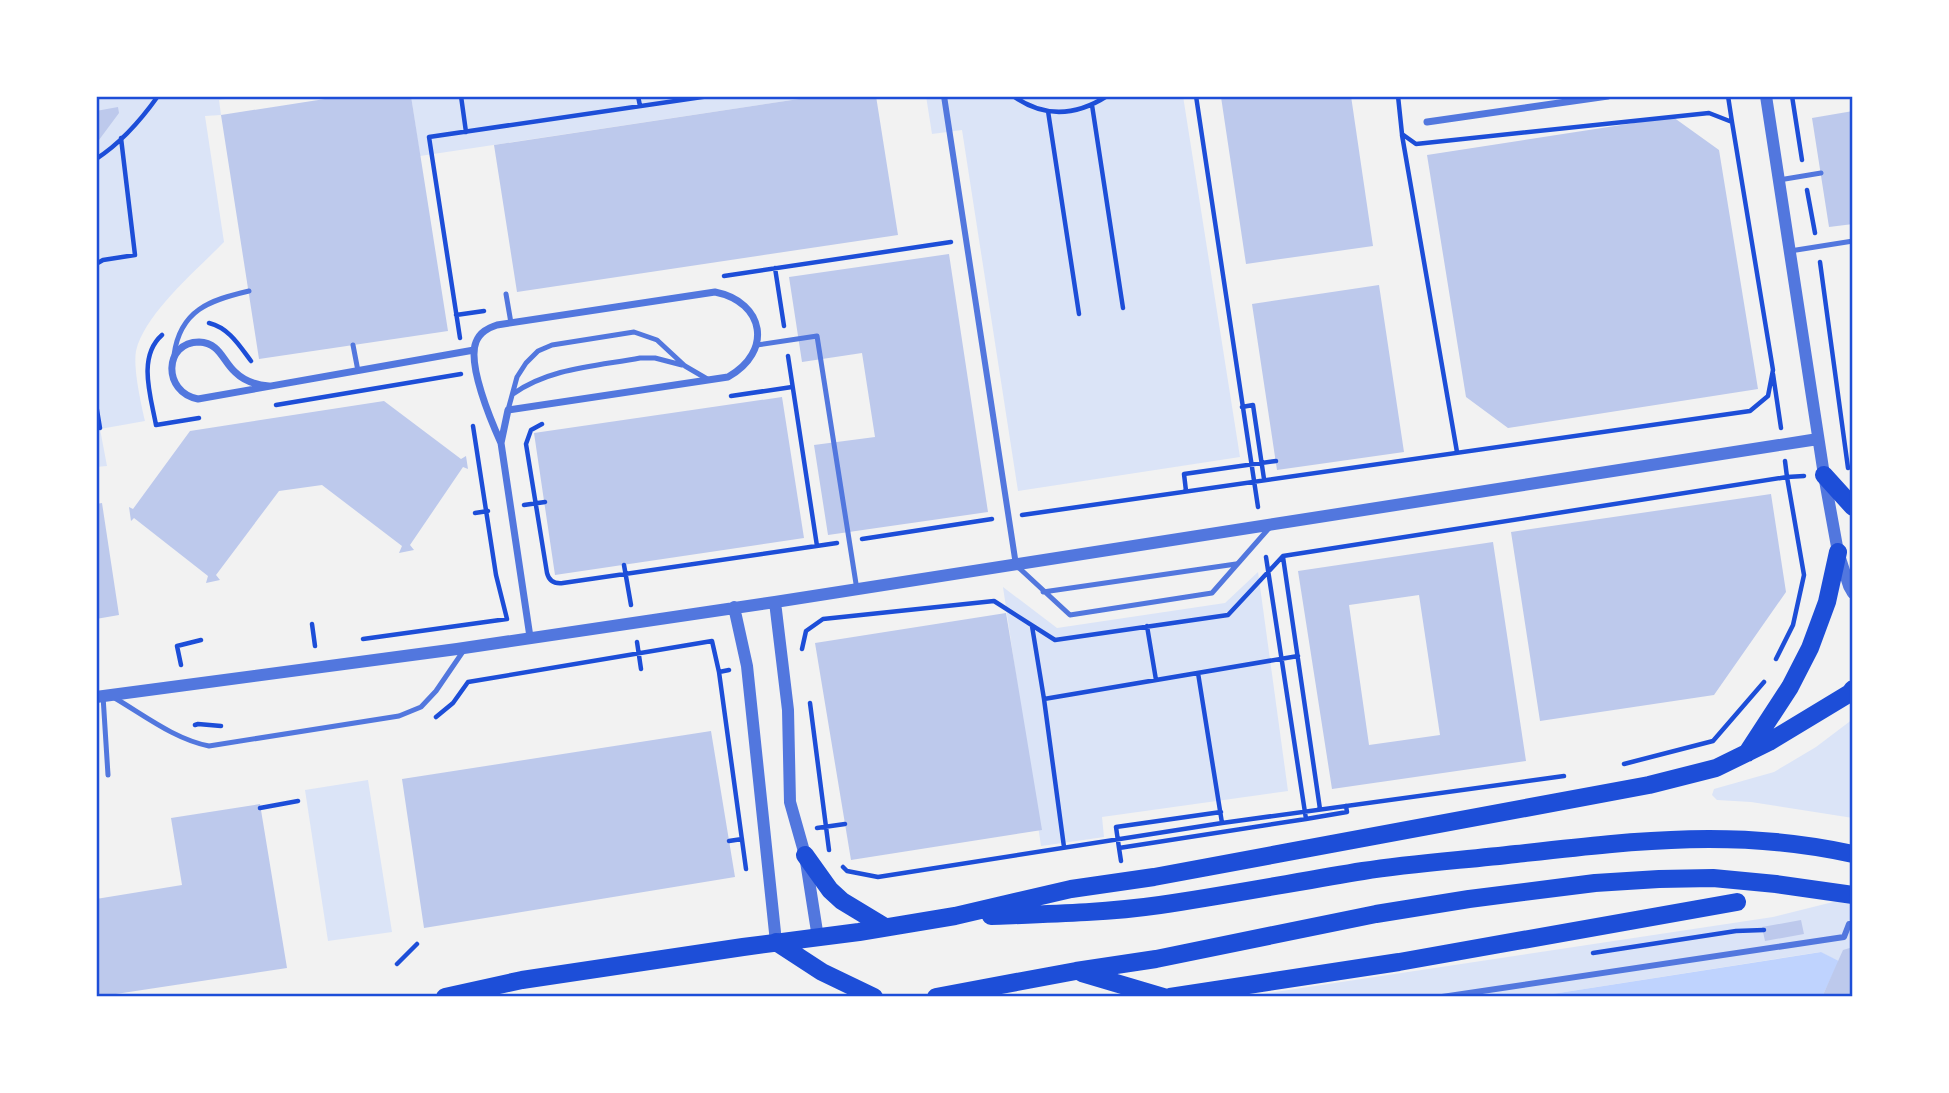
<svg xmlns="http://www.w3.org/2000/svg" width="1949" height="1093" font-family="'Fira Sans Condensed',sans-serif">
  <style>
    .green { fill: #dbe4f7 }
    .water { fill: #bfd3fe }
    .building { fill: #bdc9ec; fill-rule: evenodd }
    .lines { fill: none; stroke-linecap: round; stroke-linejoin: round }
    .path { stroke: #1d4ed8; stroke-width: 4.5 }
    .service { stroke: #5277de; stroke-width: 5 }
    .pedestrian { stroke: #5277de; stroke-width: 6 }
    .minor { stroke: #5277de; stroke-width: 7 }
    .tertiary { stroke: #5277de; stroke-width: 12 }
    .primary { stroke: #1d4ed8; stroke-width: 18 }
    .neatline { fill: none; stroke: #1d4ed8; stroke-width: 2.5 }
  </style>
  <rect width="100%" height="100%" fill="#f2f2f2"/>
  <path class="green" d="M96,96H244L219,100L221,115L205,116L224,242C197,270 145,313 136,351C133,368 141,403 145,421L100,429L107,466L96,467Z
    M411,96H819L420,156Z
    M926,96H1183L1240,457L1018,491L962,130L932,134Z
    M1258,572L1288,791L1102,817L1104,837L1041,846L1003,587L1057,628L1225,603Z
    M1853,719V818L1751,802L1717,800L1712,795L1714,789L1774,772L1816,747Z
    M368,780L392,932L328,941L305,790Z
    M1853,897V947L1839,961L1820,952L1533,997H1242L1773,917Z"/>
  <path class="water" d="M1821,952L1839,961L1822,997H1533Z"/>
  <path class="building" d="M344,96H411L448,331L259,359L221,115Z
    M819,96H876L898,235L517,292L494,145Z
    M1229,96H1351L1373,246L1246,264L1221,97Z
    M118,107L119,113L96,144V111Z
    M1853,111V224L1829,227L1812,118Z
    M1673,117L1719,150L1758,389L1508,428L1466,397L1427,155Z
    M949,254L988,512L828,535L814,445L875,437L862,353L802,362L789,277Z
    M1379,285L1404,452L1277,470L1252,304Z
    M782,397L804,538L555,575L534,433Z
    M384,401L461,459L466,456L468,469L463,467L410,545L414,550L399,553L402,546L322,485L279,491L216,575L220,580L206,583L208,576L134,518L131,521L129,507L133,509L190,431Z
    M1771,494L1786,592L1714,695L1540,721L1511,532Z
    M102,503L119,615L96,619V504Z
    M1493,542L1526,761L1332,789L1298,571ZM1419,595L1440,735L1369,745L1349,605Z
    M1006,613L1042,830L851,860L815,643Z
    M711,731L735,877L424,928L402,779Z
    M260,804L287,968L96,997V899L182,885L171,818Z
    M1801,920L1804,934L1765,941L1762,927Z
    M1853,947V997H1822L1843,950Z"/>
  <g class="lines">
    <path class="path" d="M461,96L466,132
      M638,96L640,106
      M1013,96C1044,118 1076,116 1107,96
      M1196,96L1258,507
      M1728,96L1732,122
      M1792,96L1802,160
      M1092,105L1123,308
      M1048,111L1079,314
      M1402,135L1457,452
      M96,159C121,143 141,120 158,96
      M1807,190L1815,233
      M1820,262L1848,468
      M96,264L103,260L135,255L121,138
      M775,268L784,326
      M724,276L951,242
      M456,315L484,311
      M209,323C229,328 239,345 251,361
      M162,335C137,357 151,397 156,425L199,418
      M460,338L429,137L709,96
      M788,356L817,546
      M1773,374L1781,428
      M731,396L792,387
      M96,404L100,428
      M276,405L461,374
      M1242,407L1253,405L1264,479
      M542,424L531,430L526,444L547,573C549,581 555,584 563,583L837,543
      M1785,461L1787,477L1804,476
      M1186,491L1184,474L1276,461
      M524,505L545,502
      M475,513L488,511
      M1022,515L1750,411L1768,396L1773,370L1732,122L1709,113L1416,144L1402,134L1398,96
      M862,539L992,519
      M1283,557L1320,809
      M624,565L631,605
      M312,624L315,646
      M1032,626L1044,699L1064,847
      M1147,626L1156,680
      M363,639L507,619L496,575L473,426
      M637,642L641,669
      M802,649L806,631L823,619L994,601L1055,640L1228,615L1283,556L1787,477L1804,575L1793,625L1776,659
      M181,665L177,646L201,640
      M719,672L746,869
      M1044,699L1298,656
      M810,703L829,850
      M436,717L453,703L468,682L712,641L719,672L729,670
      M195,725L198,724L221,726
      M1624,764L1713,741L1764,682
      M260,808L298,801
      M1306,819L1347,812L1346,806
      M1222,823L1564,776
      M817,828L845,824
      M729,841L742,839
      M1119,848L1116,827L1221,812
      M1121,861L1119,848L1306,819L1266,557
      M843,867L847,871L878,877L1222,823L1198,673
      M1593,953L1736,931L1764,930
      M397,964L417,944"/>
    <path class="service" d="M1779,180L1821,173
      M1790,251L1853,241
      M506,294L511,323
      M353,345L358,371
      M757,345L817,336L857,590
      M174,355C180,310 210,300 249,291
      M513,394C549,368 597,366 640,358H655L682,365
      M508,410L517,377L526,363L538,351L552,345L634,332L657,340L685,366L709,380
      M1016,565L1070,615L1212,593L1270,527
      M1043,592L1236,564
      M103,696L108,775
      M113,697C144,715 174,739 209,746L399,716L421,707L436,691L464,650"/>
    <path class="pedestrian" d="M944,96L1016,565
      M1442,997L1844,937L1849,924L1853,925"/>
    <path class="minor" d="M1427,122L1608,96
      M269,386C256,385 244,381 235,372C222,360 220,343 199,342C164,342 162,392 198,399L474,350
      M501,443L508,410L728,377C773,352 765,302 715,292L497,325C488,328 480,332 476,342C467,364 491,421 501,443L530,637"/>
    <path class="tertiary" d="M1766,96L1824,475L1838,552L1849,586L1853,593
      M775,602L788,710L790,802L805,855L818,938
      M734,607L747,666L776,942
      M96,697L457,649L775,602L1818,439"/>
    <path class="primary" d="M1824,475L1853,507
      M1747,753L1790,687L1810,648L1827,602L1838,552
      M805,855L830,890L842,901L885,927
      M991,916C1047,914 1104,913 1160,905C1228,895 1296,882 1363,871C1414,863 1465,860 1516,854C1632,841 1737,828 1853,854
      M776,942L822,972L874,997
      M1082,973L1163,997
      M445,997L522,980L743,947L859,932L955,916L1071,889L1154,877L1649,785L1716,768L1769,742L1850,693L1853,689
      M936,997L1076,971L1156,959L1376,914L1469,899L1595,883L1659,879L1713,878L1776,884L1853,895
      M1170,997L1399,962L1737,902"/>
  </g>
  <rect width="1949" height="1093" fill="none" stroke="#ffffff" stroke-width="196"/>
  <rect x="98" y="98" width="1753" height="897" class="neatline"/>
</svg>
